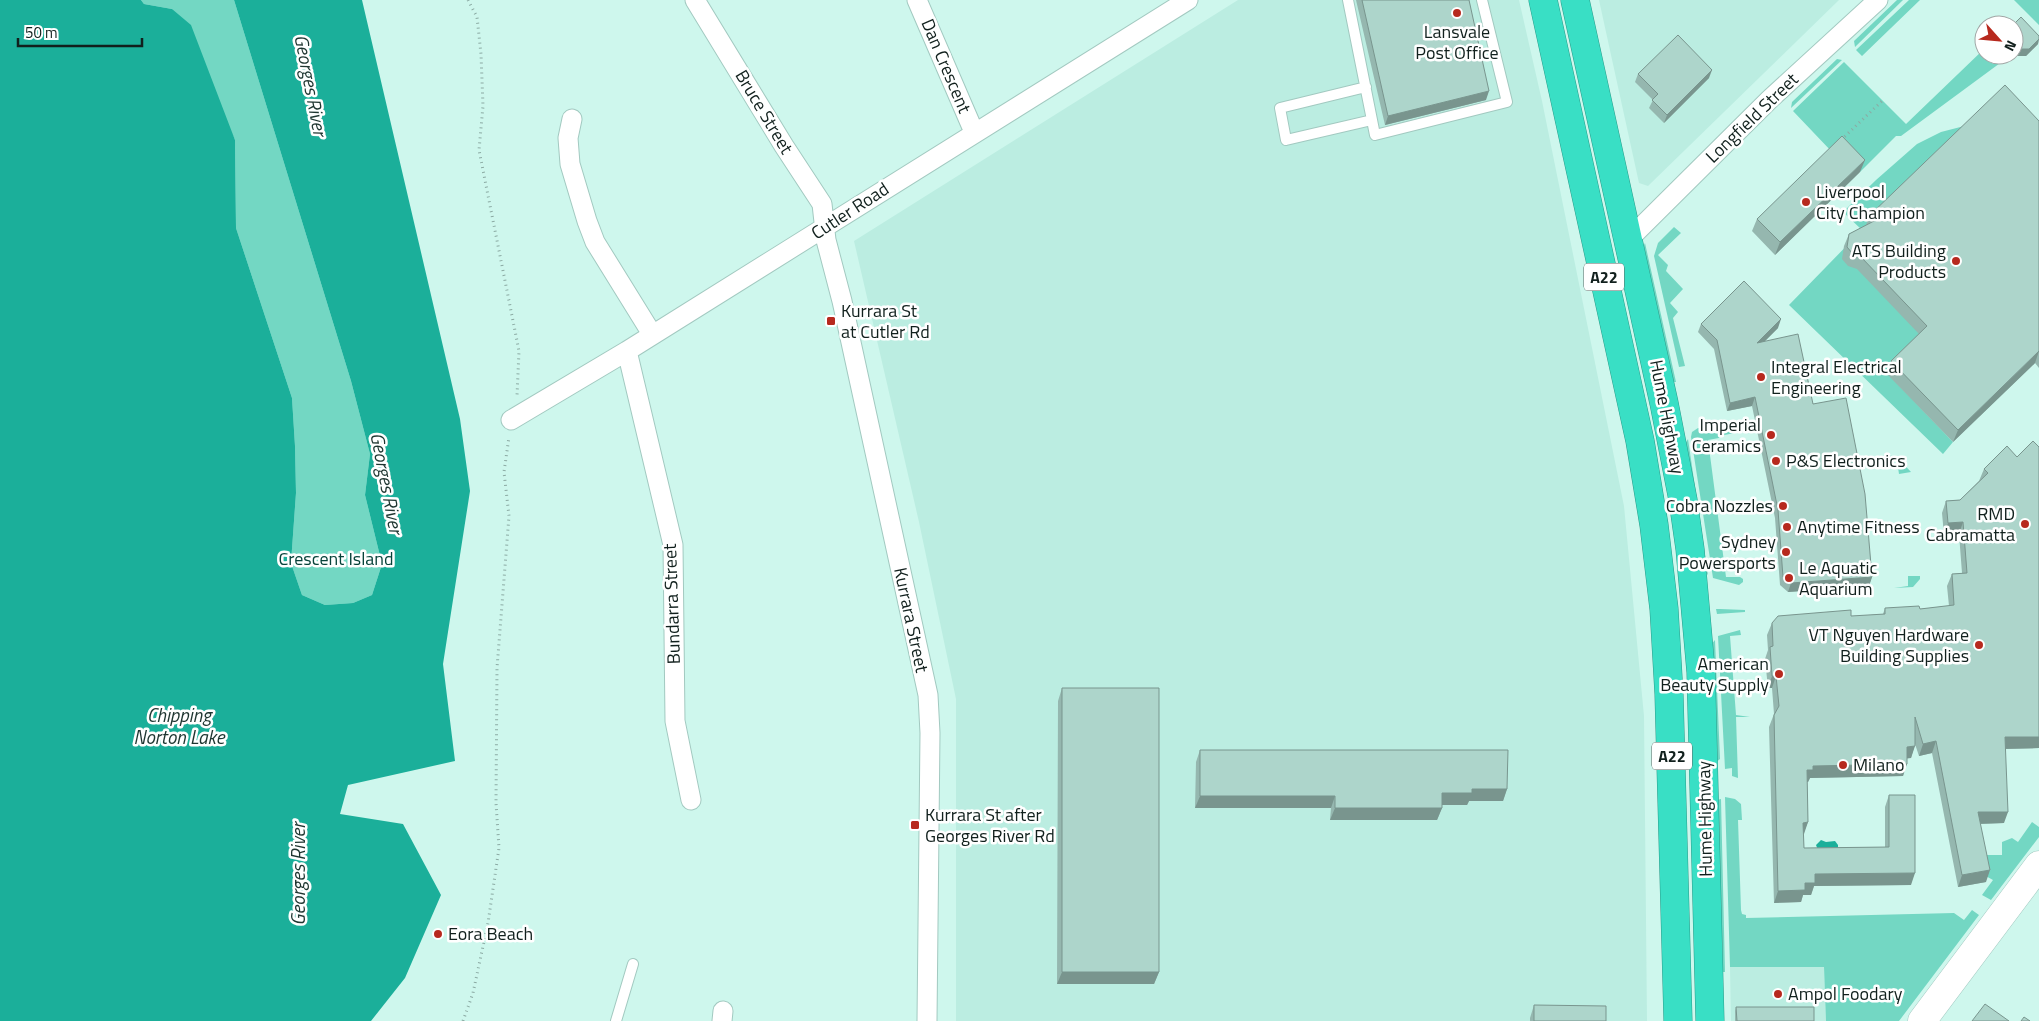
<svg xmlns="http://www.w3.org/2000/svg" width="2039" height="1021" font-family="'Titillium Web',sans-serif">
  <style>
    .built { fill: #bbede1 }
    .green { fill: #73d7c3 }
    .water { fill: #1baf9a }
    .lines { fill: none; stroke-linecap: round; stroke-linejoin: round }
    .lane-casing { stroke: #a2c9c0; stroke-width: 12 }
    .street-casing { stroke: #a2c9c0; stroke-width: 21 }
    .secondary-casing { stroke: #a2c9c0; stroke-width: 29 }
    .highway-casing { stroke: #2b9c8a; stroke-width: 29 }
    .path { stroke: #8baaa3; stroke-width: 3; stroke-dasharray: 1 4; stroke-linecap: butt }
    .lane { stroke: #fff; stroke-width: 10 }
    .street { stroke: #fff; stroke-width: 19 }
    .secondary { stroke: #fff; stroke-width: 28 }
    .highway { stroke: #39dfc5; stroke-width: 28 }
    .wall { fill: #95b7af }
    .shaded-wall { fill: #79958e }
    .building { fill: #add5cb; stroke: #79958e }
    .poi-dot { fill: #b7291e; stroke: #fff; stroke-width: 2 }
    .labels { text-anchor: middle; stroke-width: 5; stroke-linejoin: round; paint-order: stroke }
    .shield { fill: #fff; stroke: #586361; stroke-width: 1 }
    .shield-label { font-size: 16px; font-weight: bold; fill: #11201d }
    .poi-label { font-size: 18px; fill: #11201d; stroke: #fff; text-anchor: start }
    .street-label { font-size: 18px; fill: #11201d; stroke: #fff }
    .park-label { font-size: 18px; fill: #07433a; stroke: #fff }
    .water-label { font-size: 19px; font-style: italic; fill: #1e3530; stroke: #fff }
  </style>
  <rect width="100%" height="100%" fill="#cef7ed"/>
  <path class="built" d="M1238,0H1519L1542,101L1624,506L1644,716L1647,1021H956V699L919,522L854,241Z
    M1599,0H1839L1648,186L1639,183Z
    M1730,967H1824L1826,1021H1731Z"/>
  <path class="green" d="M141,0H234L351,381L370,454L365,495L382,564L372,595L353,603L325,605L302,595L291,563L296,493L295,446L292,398L236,228L235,140L172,9L144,4Z
    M1897,0H1903L1855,47L1854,41Z
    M1909,0H1920L1862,56L1856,50Z
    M2014,0H2039V25Z
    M1984,49V55H2011L1901,136H1896L1860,172L1838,149L1833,153L1793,111L1844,62L1906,124Z
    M1837,59L1842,60L1791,108L1792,102Z
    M1972,124L1923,338L1887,373L1953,442L1943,454L1789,305L1862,230L1843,212L1876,180L1917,144L1941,132Z
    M1674,227L1681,233L1658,255L1668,265L1666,271L1683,289L1670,303L1678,312L1673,318L1685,366L1679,367L1654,256L1658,243Z
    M1645,243L1676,382H1672L1643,247Z
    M1717,427L1729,431L1748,428V430L1720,436L1719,438L1708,440L1726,577H1740L1743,579V582L1739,585L1713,578L1691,437L1692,432L1698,428Z
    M1688,439L1708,575L1703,570L1685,444Z
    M1889,455L1898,458L1911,472L1899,474L1897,461L1885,463Z
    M1908,576H1920V579L1913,587L1894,588L1908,586Z
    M1716,609H1720L1745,610V612L1717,614Z
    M1740,630L1741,635L1730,636L1736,715L1750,717H1736L1738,778L1732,776V768L1725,769L1718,636Z
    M1715,640L1720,759L1715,763L1710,646Z
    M1725,797L1735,799L1741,804L1742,820H1738L1741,910L1742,914L1746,915V918L1954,913L1964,920L1972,910L1979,915L1899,1021H1826L1824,967H1730Z
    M1721,799L1725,972H1723L1717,800Z
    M2032,822L2039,827V837L1991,900L1982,895L1993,880L1984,875L1980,855H2002V842L2012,838L2018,842Z"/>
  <path class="water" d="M0,0H141L144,4L172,9L191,25L235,140L236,228L292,398L295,446L296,493L291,563L302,595L325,605L353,603L372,595L382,564L365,495L370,454L351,381L234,0H362L460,419L470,491L443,664L455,761L348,785L340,814L403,824L441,895L405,978L371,1021H0Z
    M1821,840L1826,842L1835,841L1838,845V848L1818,850L1816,845Z"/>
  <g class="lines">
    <defs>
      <path id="lane" d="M1348,0L1375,135L1507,102L1482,0
        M1366,87L1280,108L1286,140L1372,120
        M616,1021L633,964"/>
      <path id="street" d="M695,0L784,146L822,204L826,240L842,301L928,695L930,733L927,1021
        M917,0L974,132
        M572,119L568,138L570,164L587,221L595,242L652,334
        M1629,239L1770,99L1878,0
        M627,351L673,545L675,721L691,800
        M511,420L627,351L1188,0
        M722,1021L723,1011"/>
      <path id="secondary" d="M1922,1021L2039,865"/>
      <path id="highway" d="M1543,0L1640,441L1654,525L1664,609L1669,694L1678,1021
        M1575,0L1664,403L1683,500L1690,549L1701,672L1710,1021"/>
    </defs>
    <use href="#lane" class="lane-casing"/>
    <use href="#street" class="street-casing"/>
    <use href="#secondary" class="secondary-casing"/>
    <use href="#highway" class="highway-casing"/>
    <path class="path" d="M468,0L477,17L481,54L483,106L479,150L519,351L517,396
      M1841,140L1882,101
      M463,1021L473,993L488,923L499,848L496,803L497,668L509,516L504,472L509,437"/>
    <use href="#lane" class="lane"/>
    <use href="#street" class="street"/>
    <use href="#secondary" class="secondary"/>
    <use href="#highway" class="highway"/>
  </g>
  <path class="wall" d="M1356,0H1469L1486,100L1385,125Z
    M2014,25L2039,36L2038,44L2026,56H2017L2014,52Z
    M1638,74L1709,78L1664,123L1649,108L1653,100L1635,82Z
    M2039,121V368L2035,363L1953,442L1886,373L1891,361L1919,334L1857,269L1848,266L1842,259L1844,246L1849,234L1866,225L1869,216Z
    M1860,172L1775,255L1752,231L1757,219Z
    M1701,324L1778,328L1764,342L1813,404L1872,577L1869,586L1788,592L1780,585L1775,518L1752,406L1727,411L1714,349L1698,332Z
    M2007,446L2039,748L2005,749L2004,823L1980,824L1986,882L1958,887L1932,753L1919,756L1915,744L1911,758H1907L1903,776L1810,778L1808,782H1807L1808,822L1803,834L1804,848L1885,847V807L1889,795L1911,885L1814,886L1811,895H1803L1801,902L1774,903L1769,727L1774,714L1772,688H1768L1765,659L1768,650L1767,635L1772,623L1883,614L1885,608L1920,609L1949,606L1947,586L1952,574L1962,573L1959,534L1944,535L1942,513L1946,501L1960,500L1979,481L1984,469Z
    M1062,688L1159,972L1154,984H1057L1058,701Z
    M1200,750L1507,789L1503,801H1469L1467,805H1442V808L1437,820H1330L1331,808H1195L1196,762Z
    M1534,1005L1606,1021H1530V1018Z
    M1736,1007L1814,1021H1735V1011Z"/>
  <path class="shaded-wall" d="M2039,39L2038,44L2026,56H2017L2019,49Z
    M1712,70L1709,78L1664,123L1667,115Z
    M1489,91L1486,100L1385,125L1388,116Z
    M1865,160L1860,172L1775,255L1780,242Z
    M1781,319L1778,328L1754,352L1757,343Z
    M2039,351L2035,363L1953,442L1958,430Z
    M1755,397L1752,406L1727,411L1730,403Z
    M1963,522L1959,534L1944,535L1948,523Z
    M1872,577L1869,586L1788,592L1791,583Z
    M1772,676H1776L1772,688H1768Z
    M2005,737H2039V748L2000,749Z
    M1936,741L1932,753L1919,756L1923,744Z
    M1915,746L1911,758L1903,759L1907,747Z
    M1907,764L1903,776L1810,778L1808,782H1803L1807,770L1813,766Z
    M1472,789H1507L1503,801H1469L1467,805H1437L1442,793Z
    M1200,796H1335L1331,808H1195Z
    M1335,808H1442L1437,820H1330Z
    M1978,812H2008L2004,823L1974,824Z
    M1808,822L1804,834L1798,835L1803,823Z
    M1990,870L1986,882L1958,887L1962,875Z
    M1915,873L1911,885L1814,886L1811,895H1803L1801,902L1774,903L1778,891L1805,883L1815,874Z
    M1062,972H1159L1154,984H1057Z"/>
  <path class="building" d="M1362,0H1469L1489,91L1388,116Z
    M2021,17L2039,36V39L2029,49H2019L2014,44V25H2013Z
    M1678,35L1712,70L1667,115L1652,100L1658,94L1638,74Z
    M2005,85L2039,121V351L1958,430L1891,361L1927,326L1861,257L1853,254L1847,247L1849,234L1874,221L1869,216Z
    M1842,136L1865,160L1780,242L1757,219Z
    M1744,281L1781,319L1757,343L1798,334L1813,404L1846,398L1865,494L1872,577L1791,583L1783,577L1778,510L1755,397L1730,403L1717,340L1701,324Z
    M2033,441L2039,447V737H2005L2008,812H1978L1990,870L1962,875L1936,741L1923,744L1915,717V746L1907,747V764L1813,766V770H1807L1808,822L1803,823L1804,848L1889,847V795H1915V873L1815,874V883H1805V890L1778,891L1774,715L1779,706L1776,676H1772L1770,647L1773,646L1772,623L1778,616L1851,610V616L1885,614V608L1919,606L1920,609L1954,605L1952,574L1967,573L1963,522L1948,523L1946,501L1960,500L1988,473L1984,469L2007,446L2017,457Z
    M1062,688H1159V972H1062Z
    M1200,750H1508L1507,789H1472V793H1442V808H1335V796H1200Z
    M1985,1004L2009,1021H1972Z
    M1534,1005L1606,1006V1021H1534Z
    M1736,1007H1814V1021H1737Z
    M2024,1017L2030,1021H2021Z"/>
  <g class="poi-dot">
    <circle cx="1457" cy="13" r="5"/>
    <circle cx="1806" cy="202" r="5"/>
    <circle cx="1956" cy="261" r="5"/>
    <rect x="826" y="316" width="10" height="10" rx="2.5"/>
    <circle cx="1761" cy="377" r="5"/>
    <circle cx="1771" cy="435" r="5"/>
    <circle cx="1776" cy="461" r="5"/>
    <circle cx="1783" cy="506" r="5"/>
    <circle cx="2025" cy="524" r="5"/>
    <circle cx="1787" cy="527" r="5"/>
    <circle cx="1786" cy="552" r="5"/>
    <circle cx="1789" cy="578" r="5"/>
    <circle cx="1979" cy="645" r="5"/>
    <circle cx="1779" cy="674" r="5"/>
    <circle cx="1843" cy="765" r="5"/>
    <rect x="910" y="820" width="10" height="10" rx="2.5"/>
    <circle cx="438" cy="934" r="5"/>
    <circle cx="1778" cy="994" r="5"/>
  </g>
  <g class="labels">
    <g class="shield">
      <rect x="1584" y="263.5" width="40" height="27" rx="4"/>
      <rect x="1652" y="742.5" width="40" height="27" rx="4"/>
    </g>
    <g class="shield-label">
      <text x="1604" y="283">A22</text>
      <text x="1672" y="762">A22</text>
    </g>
    <g class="poi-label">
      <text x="1457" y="38" text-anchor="middle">Lansvale<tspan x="1457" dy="21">Post Office</tspan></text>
      <text x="1816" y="198">Liverpool<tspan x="1816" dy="21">City Champion</tspan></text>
      <text x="1946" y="257" text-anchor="end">ATS Building<tspan x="1946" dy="21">Products</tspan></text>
      <text x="841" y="317">Kurrara St<tspan x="841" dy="21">at Cutler Rd</tspan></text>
      <text x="1771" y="373">Integral Electrical<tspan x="1771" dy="21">Engineering</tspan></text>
      <text x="1761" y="431" text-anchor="end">Imperial<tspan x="1761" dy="21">Ceramics</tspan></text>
      <text x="1786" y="467">P&amp;S Electronics</text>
      <text x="1773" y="512" text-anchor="end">Cobra Nozzles</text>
      <text x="2015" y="520" text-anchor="end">RMD<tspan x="2015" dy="21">Cabramatta</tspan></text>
      <text x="1797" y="533">Anytime Fitness</text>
      <text x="1776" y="548" text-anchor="end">Sydney<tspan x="1776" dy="21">Powersports</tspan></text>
      <text x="1799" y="574">Le Aquatic<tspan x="1799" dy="21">Aquarium</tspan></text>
      <text x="1969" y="641" text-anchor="end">VT Nguyen Hardware<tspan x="1969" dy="21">Building Supplies</tspan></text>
      <text x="1769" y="670" text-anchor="end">American<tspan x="1769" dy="21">Beauty Supply</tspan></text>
      <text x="1853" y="771">Milano</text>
      <text x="925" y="821">Kurrara St after<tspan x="925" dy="21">Georges River Rd</tspan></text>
      <text x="448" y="940">Eora Beach</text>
      <text x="1788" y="1000">Ampol Foodary</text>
    </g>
    <g class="street-label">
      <text transform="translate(946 66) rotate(67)" y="6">Dan Crescent</text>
      <text transform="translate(764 112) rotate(59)" y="6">Bruce Street</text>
      <text transform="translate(1752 118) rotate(-44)" y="6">Longfield Street</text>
      <text transform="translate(850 211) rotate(-33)" y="6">Cutler Road</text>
      <text transform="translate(1667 417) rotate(79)" y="6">Hume Highway</text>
      <text transform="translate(672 604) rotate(-92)" y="6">Bundarra Street</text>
      <text transform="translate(911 620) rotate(78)" y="6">Kurrara Street</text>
      <text transform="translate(1705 819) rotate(-91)" y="6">Hume Highway</text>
    </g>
    <g class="park-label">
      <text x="336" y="565">Crescent Island</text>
    </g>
    <g class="water-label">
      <text transform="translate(311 85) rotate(79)" y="7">Georges River</text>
      <text transform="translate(387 483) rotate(79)" y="7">Georges River</text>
      <text x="179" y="722">Chipping<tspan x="179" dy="22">Norton Lake</tspan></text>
      <text transform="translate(298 874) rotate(-90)" y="7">Georges River</text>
    </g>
  </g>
  <g transform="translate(1999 40) rotate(117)"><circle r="24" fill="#ffffff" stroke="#a0a6a5"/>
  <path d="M0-4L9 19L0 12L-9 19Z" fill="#b7291e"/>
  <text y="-8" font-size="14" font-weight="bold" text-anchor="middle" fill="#11201d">N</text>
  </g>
  <path d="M18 38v8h124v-8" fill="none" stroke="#11201d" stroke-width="2.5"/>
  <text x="25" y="38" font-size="15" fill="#11201d" stroke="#ffffff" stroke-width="4" paint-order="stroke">50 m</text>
</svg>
